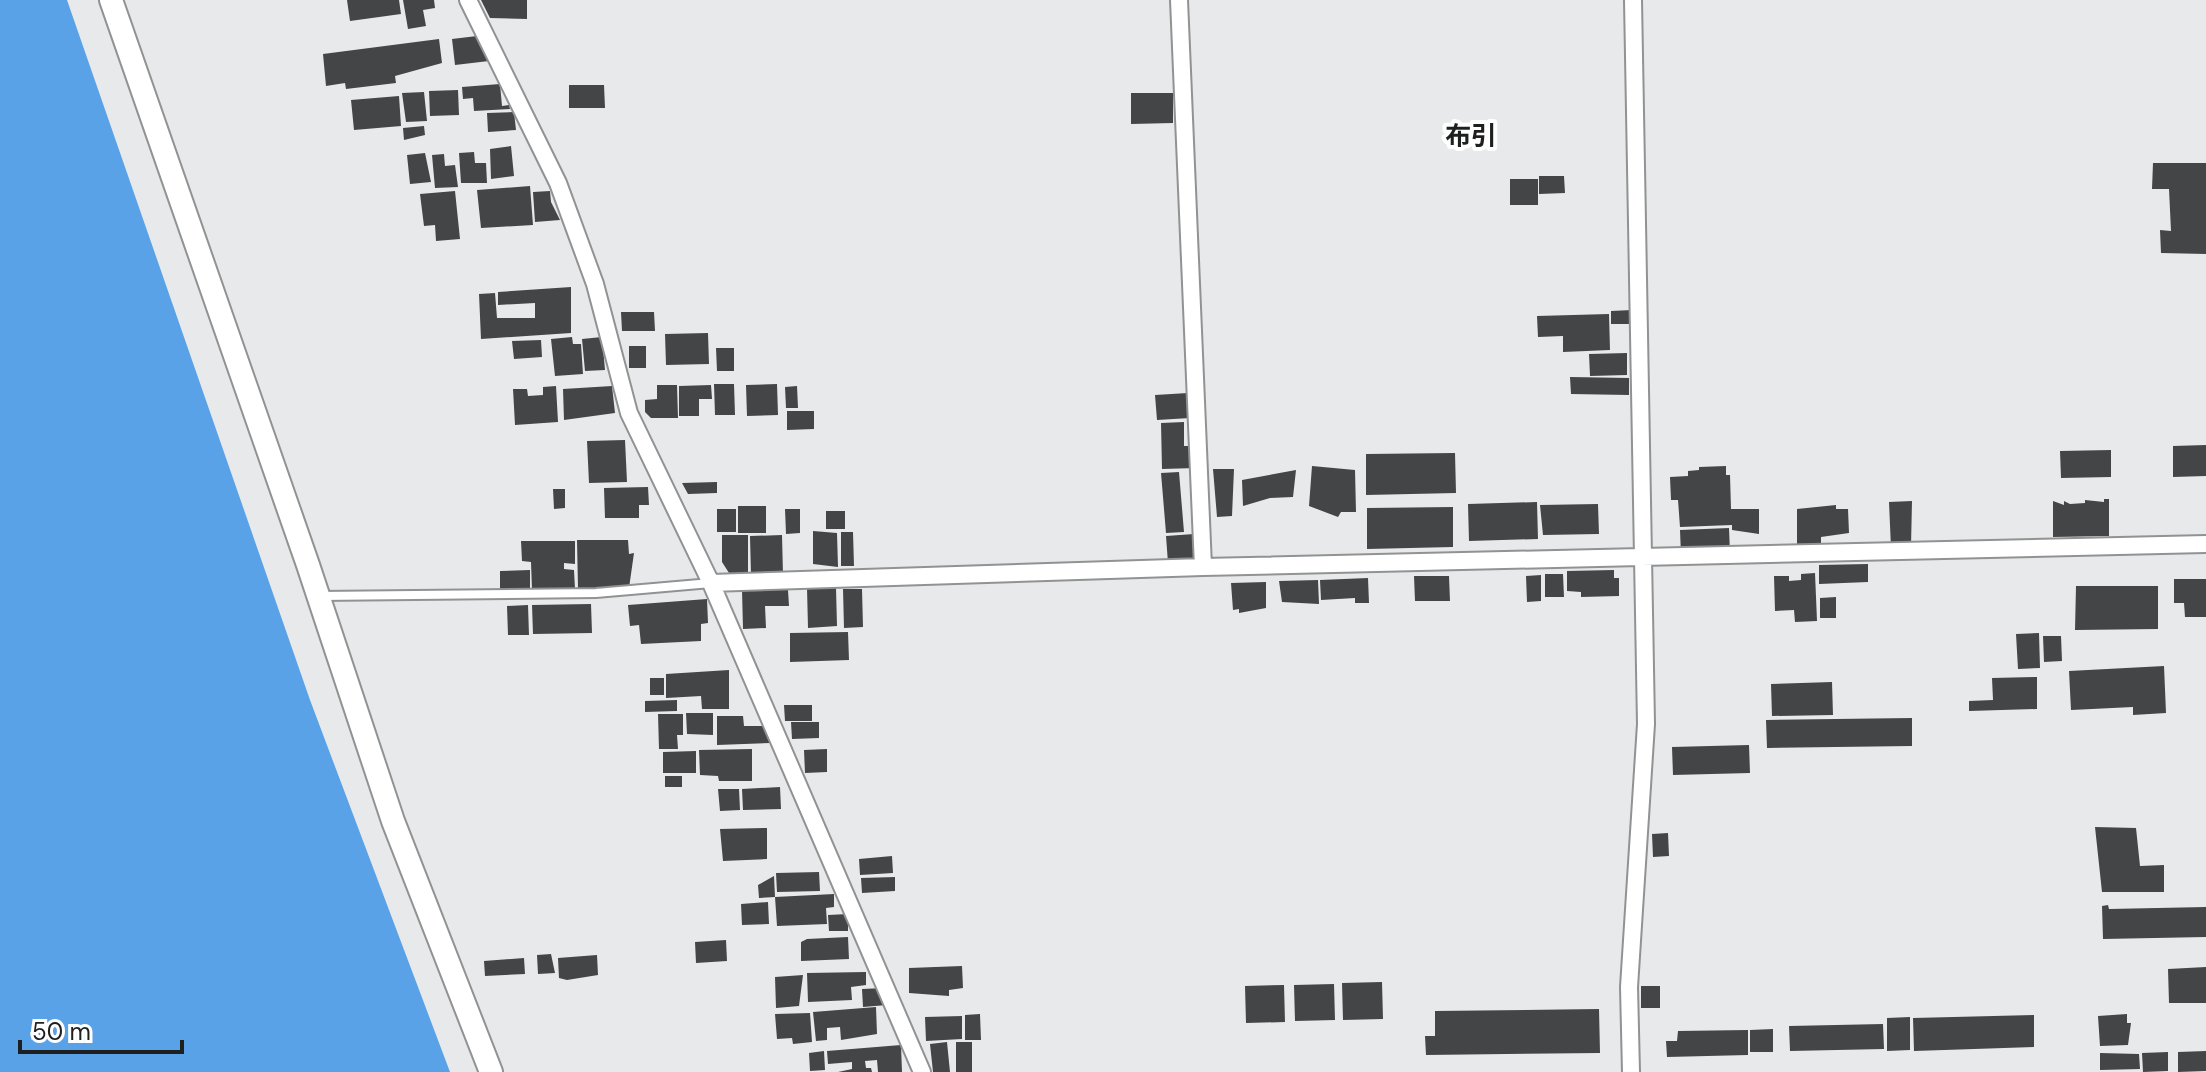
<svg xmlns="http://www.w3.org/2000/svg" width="2206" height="1072" font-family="'DM Sans','Noto Sans JP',sans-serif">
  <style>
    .water { fill: #59a2e8 }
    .building { fill: #444546 }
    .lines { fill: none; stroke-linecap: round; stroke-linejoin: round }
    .service-casing { stroke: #909293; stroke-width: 12 }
    .minor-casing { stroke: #909293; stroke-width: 20 }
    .tertiary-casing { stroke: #909293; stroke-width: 26 }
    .service { stroke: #fff; stroke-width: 8 }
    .minor { stroke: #fff; stroke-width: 16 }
    .tertiary { stroke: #fff; stroke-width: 22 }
    .labels { text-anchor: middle; stroke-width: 8; stroke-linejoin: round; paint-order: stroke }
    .quarter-label { font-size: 26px; font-weight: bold; fill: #1e1f1f; stroke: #fff }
  </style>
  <rect width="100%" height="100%" fill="#e8e9eb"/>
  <path class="water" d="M0,0H67L310,700L450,1072H0Z"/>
  <path class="building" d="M347,0H399L401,14L350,21Z
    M403,0H434L435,8L423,10L426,26L408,29Z
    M481,0H527V19L490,18Z
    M477,36L489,61L455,65L452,39Z
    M439,39L442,63L395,76L396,83L346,89L345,83L326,86L323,54Z
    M500,84L502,106L509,105L510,109L474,111L473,98L463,99L462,87Z
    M569,85H604L605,108H569Z
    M458,90L459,115L430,116L429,91Z
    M424,92L427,121L406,122L402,93Z
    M1131,93H1173V123L1131,124Z
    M399,96L401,126L354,130L351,100Z
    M514,112L516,130L488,132L487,113Z
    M424,126L425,135L404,140L403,128Z
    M511,146L514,176L491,179L490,149Z
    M474,152L475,163H486L487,183H461L459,153Z
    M425,153L431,182L410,184L407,155Z
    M444,154L445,166L455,165L458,187L435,188L432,155Z
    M2153,163H2206V254L2161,253L2160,230L2171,231L2169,189H2152Z
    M1539,176H1564L1565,193L1539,194Z
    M1510,179H1538V205H1510Z
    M530,186L533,225L481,228L477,190Z
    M455,191L460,239L436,241L435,225L424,226L420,194Z
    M550,191L551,202L560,220L535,222L533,192Z
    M571,287V333L481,339L479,294L495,293L497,318H535V303L498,305V292Z
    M1632,310V324H1611V311Z
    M621,312H654L655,331H622Z
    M1609,314L1610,350L1563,352V336L1538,337L1537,316Z
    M708,333L709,364L666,365L665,334Z
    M572,337L573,344H581L583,374L555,376L551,339Z
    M602,337L605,370L585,371L582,339Z
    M541,340L542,357L514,359L512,341Z
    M629,346H646V368H629Z
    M716,348H734V371H717Z
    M1627,353V375L1590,376L1589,354Z
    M1570,377L1629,378V395L1571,394Z
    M714,384H734L735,415H715Z
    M777,384L778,415L747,416L746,385Z
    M657,385H677L678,418H651L645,412V400L657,399Z
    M711,385L712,399H699V416H679V386Z
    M556,386L558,422L515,425L513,389H527L528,396L543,395V387Z
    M612,386L615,413L564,420L563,389Z
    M797,386L798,408H786L785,387Z
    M1188,393L1190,418L1157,420L1155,395Z
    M787,411H814V429L787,430Z
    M1184,422V446H1195L1196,468L1162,469L1161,423Z
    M625,440L627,482L589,483L587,441Z
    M2206,445V476L2173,477V446Z
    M2111,450V477L2061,478L2060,451Z
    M1455,453L1456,493L1366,495V454Z
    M1312,466L1355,470L1356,512H1341L1338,517L1309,506Z
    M1726,466V475H1730L1731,509H1759V534L1732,530V525L1680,527L1678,500H1671L1670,477L1688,476V471L1699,470V467Z
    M1213,469H1234L1232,516L1217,517Z
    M1296,470L1293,497L1270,498L1243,506L1242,480Z
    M1179,472L1184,532L1166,533L1161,473Z
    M717,482V493L688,494L682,483Z
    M648,487L649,505H639V518H605L604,488Z
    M553,489H565V508L554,509Z
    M2104,499H2109V536L2053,537V501L2064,505V501L2070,504L2085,503V500L2104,502Z
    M1912,501L1911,547L1891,548L1889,502Z
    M1537,502L1538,539L1469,541L1468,504Z
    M1598,504L1599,534L1543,535L1540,505Z
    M1836,505V509H1848L1849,533L1821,537V544H1797V509Z
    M738,506H766V533H738Z
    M1453,507V547L1367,549V508Z
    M717,509H736V532H717Z
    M785,509H800V533L786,534Z
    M826,511H845V529H826Z
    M1729,528L1730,553L1681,555L1680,530Z
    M813,531L837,533L838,567L813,564Z
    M841,532H853L854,566H841Z
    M1194,534L1196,561L1168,563L1166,536Z
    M722,535H748V573H729L722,562Z
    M782,535L783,575H751L750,536Z
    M577,540H628L629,554L634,553L629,588L578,589Z
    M521,541H575V564L564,563V569L574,570L575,589L532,590L531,562L522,561Z
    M1868,564V582L1819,584V565Z
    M530,570V592L500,593V571Z
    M1614,570V578H1619V596L1581,597V592L1567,591V571Z
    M1815,573L1817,621L1795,622L1794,610L1775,611L1774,576H1789V581L1801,580V574Z
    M1545,574H1563L1564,597H1545Z
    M1541,575V601L1527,602L1526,576Z
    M1414,576H1449L1450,601H1415Z
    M1368,578L1369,603H1355V598L1321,600L1320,580Z
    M2174,579H2206V617H2185L2184,603H2174Z
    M1318,580L1319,604L1282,602L1279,581Z
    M1266,582V608L1239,613V609L1233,610L1231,583Z
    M2076,586H2158V629L2075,630Z
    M807,588H836L837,626L808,628Z
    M843,589H862L863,627L844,628Z
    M742,590H788L789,606H765L766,628L743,629Z
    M1836,597V618H1820V598Z
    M707,599L708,623L701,624V641L641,644L639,625L630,626L628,605Z
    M591,604L592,633L533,634L532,605Z
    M528,605L529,635H508L507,606Z
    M848,632L849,660L790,662V633Z
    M2039,633L2040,668L2018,669L2016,634Z
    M2043,636H2061L2062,661L2044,662Z
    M2164,666L2166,713L2133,715V707L2071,710L2069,671Z
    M729,670V709H702L701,696L666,698V674Z
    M2037,677V709L1969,711V701L1993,700L1992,678Z
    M650,678H664V695H650Z
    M1832,682L1833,715L1772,716L1771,684Z
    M677,700V711L645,712V701Z
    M784,705H812V721H785Z
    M686,713H713V735L687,734Z
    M658,714H683V735H677L678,749H659Z
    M717,716H743L744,726H763L770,743L717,745Z
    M1912,718V746L1767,748L1766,720Z
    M791,722H819V738L792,739Z
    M1749,745L1750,773L1673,775L1672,747Z
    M752,749V781H719L718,776L700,775L699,750Z
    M827,749V772L805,773L804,750Z
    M696,751V773H663V752Z
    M665,776H682V787H665Z
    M780,787L781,809L743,810L742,789Z
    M718,789H739L740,810L720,811Z
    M2095,827L2136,828L2140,866L2164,865V892H2102Z
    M767,828V859L723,861L720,829Z
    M1668,833L1669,856L1653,857L1652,834Z
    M892,856L893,873L860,875L859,859Z
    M819,872L820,891L777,892L776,873Z
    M774,876L775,897L759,898L758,885Z
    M895,877V891L862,893L861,878Z
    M834,894V907L826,908L827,924L777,926L775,897Z
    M768,902L769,924L742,925L741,904Z
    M2108,905L2109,909L2206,907V937L2103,939L2102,906Z
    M848,914V931H829L828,915Z
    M848,937L849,959L801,961V942L807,939Z
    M726,940L727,961L696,963L695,942Z
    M551,954L555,973L538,974L537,955Z
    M597,955L598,975L567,980L559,978L558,958Z
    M524,958L525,974L485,976L484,961Z
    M962,966L963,988L949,990V996L909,993V968Z
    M2206,967V1003H2169L2168,969Z
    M866,972V985L851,987L852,1000L808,1002L807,973Z
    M803,975L799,1006L776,1008L775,977Z
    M1382,982L1383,1019L1343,1020L1342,983Z
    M1334,984L1335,1020L1295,1021L1294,985Z
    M1284,985L1285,1022L1246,1023L1245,986Z
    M1641,986H1660V1008H1641Z
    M885,988L887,1005L863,1007L862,989Z
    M876,1007L877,1034L841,1040L840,1027L827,1028V1040L816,1041L813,1012Z
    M1599,1009L1600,1053L1426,1055L1425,1036H1435V1011Z
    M810,1013L812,1042L793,1044L792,1038L777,1039L775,1014Z
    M980,1014L981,1040H965V1015Z
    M2127,1014V1023H2131L2128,1045L2100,1046L2098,1016Z
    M2034,1015V1047L1914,1051L1913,1018Z
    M962,1016V1039L926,1041L925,1017Z
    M1910,1017V1050L1887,1051V1018Z
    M1883,1024L1884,1049L1790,1051L1789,1026Z
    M1773,1029V1052H1750V1030Z
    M1748,1030V1055L1667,1057L1666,1041H1677L1678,1031Z
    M947,1042L950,1072H933L930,1044Z
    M956,1042H972V1072H956Z
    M901,1045L902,1072H878L877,1060L865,1061L866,1068H871L872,1072H838L852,1069V1062L828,1064L827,1051Z
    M824,1051L825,1070L810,1071L809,1053Z
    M2206,1051V1071L2178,1072V1052Z
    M2168,1052V1071L2143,1072L2142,1053Z
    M2100,1053L2139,1054L2140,1069L2100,1070Z"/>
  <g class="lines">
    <defs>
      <path id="service" d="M319,596L596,593L711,583"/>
      <path id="minor" d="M468,0L558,183L595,284L629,413L711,583L922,1072
        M1179,0L1203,567
        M711,583L1203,567L2206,544
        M1631,1072L1629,987L1646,724L1633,0"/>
      <path id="tertiary" d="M111,0L308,565L393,821L491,1072"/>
    </defs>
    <use href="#service" class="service-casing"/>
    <use href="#minor" class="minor-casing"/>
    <use href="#tertiary" class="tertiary-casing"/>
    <use href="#service" class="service"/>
    <use href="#minor" class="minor"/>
    <use href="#tertiary" class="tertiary"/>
  </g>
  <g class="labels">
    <g class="quarter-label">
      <text x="1471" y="145">布引</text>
    </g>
  </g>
  <path d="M20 1040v12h162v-12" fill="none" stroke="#1e1f1f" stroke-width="4"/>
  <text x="32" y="1040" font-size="24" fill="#1e1f1f" stroke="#ffffff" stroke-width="6" paint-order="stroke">50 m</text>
</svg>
